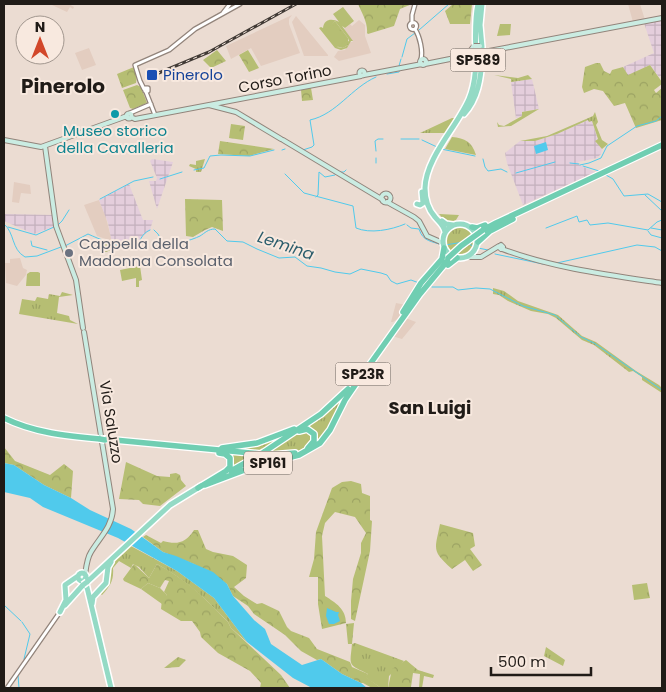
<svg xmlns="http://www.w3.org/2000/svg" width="666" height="692" font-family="Poppins,sans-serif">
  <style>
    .built { fill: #e3cdc0 }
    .industrial { fill: url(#industrial-grid) }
    .grass { fill: url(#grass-tufts) }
    .forest { fill: url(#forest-crowns); fill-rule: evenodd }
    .garden { fill: #b6be73; fill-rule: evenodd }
    .water { fill: #50caec }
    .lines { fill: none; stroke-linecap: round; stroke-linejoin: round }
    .stream { stroke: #50caec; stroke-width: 1 }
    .tertiary-casing { stroke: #92847b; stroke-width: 5.5 }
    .secondary-casing { stroke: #92847b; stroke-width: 6 }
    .primary-casing { stroke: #fff; stroke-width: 8 }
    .trunk-casing { stroke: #fff; stroke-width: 8 }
    .tertiary { stroke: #fff; stroke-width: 3 }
    .secondary { stroke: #caece2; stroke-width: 4 }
    .primary { stroke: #94dac5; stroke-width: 5 }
    .trunk { stroke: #70ceb2; stroke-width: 5.5 }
    .rail-casing { stroke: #423b36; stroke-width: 3 }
    .rail { stroke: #f8e9df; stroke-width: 1; stroke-dasharray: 4; stroke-linecap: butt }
    .secondary-bridge-casing { stroke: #92847b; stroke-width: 6; stroke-linecap: butt }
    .primary-bridge-casing { stroke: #fff; stroke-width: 8; stroke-linecap: butt }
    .trunk-bridge-casing { stroke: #fff; stroke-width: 8; stroke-linecap: butt }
    .secondary-bridge { stroke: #caece2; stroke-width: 4 }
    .primary-bridge { stroke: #94dac5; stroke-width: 5 }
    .trunk-bridge { stroke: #70ceb2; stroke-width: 5.5 }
    .transit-dot { fill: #1a4fb4; stroke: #f8e9df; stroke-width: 2 }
    .culture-dot { fill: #0f9aa8; stroke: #f8e9df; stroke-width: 2 }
    .worship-dot { fill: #6b7280; stroke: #f8e9df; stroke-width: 2 }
    .labels { text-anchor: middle; stroke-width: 4; stroke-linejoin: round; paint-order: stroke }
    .shield { fill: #f8e9df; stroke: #615953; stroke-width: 1 }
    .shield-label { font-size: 14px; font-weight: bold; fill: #201b17 }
    .transit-label { font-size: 15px; fill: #164399; stroke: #f8e9df; text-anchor: start }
    .street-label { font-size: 15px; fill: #201b17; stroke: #f8e9df }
    .culture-label { font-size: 15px; fill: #0d838f; stroke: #f8e9df }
    .worship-label { font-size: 15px; fill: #5b616d; stroke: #f8e9df; text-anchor: start }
    .water-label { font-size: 16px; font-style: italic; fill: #2b5d6c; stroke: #f8e9df }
    .quarter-label { font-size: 18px; font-weight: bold; fill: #201b17; stroke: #f8e9df }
    .district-label { font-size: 20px; font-weight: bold; fill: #201b17; stroke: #f8e9df }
  </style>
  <defs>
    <pattern id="industrial-grid" width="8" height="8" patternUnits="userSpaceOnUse" patternTransform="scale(1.25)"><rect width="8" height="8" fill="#e4cedc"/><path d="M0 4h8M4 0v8" fill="none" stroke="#c3b0bc"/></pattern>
    <pattern id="grass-tufts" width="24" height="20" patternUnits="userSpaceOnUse" patternTransform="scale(1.25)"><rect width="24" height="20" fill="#b6be73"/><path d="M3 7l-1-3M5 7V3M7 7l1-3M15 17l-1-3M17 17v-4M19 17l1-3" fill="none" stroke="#9ca363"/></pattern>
    <pattern id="forest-crowns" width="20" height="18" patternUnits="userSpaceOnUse" patternTransform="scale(1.25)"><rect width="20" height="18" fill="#b6be73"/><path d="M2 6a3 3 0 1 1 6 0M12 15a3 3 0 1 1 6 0" fill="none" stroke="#9ca363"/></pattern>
  </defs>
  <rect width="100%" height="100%" fill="#ebdcd2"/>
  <path class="built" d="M53,4H69L74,7L73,9L70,7L67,12L52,5Z
    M628,4H640L645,20L633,22Z
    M292,15L289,19V24L300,53L261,66L251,48L231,59L226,46Z
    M296,16L328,55V56H304L292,22Z
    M359,20L365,25V36L371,53L339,61L334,57L338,51L345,50L350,42H353L344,29L350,24L352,26Z
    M89,48L96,65L82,70L75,53Z
    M14,182L30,185L31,194L21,193L19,203L12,202Z
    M99,200L105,214L112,241L97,236L84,205Z
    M20,258L23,268L27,270L26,275L17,286L6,283L5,263H10V259Z
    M396,303L406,305L399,318L393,322H391Z
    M403,319H408L416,322L402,339L392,336Z"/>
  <path class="industrial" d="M661,19L662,75L659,77L650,65L628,76L623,67L654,53L644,23Z
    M532,79L539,109L522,112V116L516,118L511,82Z
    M588,120L592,121L598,140L596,141L602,149L601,154L597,158L578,162L579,165L595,172L523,205L507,163L505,153L520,141H535L557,134Z
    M152,159L173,162L157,209L149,181H156L157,178L150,161Z
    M129,184L143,220H153L150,230L142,236L134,247L125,248L112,243L108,223L99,200Z
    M4,214L53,215L55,226L34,234L4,221Z"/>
  <path class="grass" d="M335,21L348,38V45L343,48L335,46L324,30Z
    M500,24H511L510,35L497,36Z
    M494,75L518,78L528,75L532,79L511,82V79Z
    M539,109L511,126L498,127L497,122L499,125L504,126L522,116V112Z
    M595,112L598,122L596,125L602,140L608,144L602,149L595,141L598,139L592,121L589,122L588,120L557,134L535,141H520L547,136L593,116Z
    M452,118H456L449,133H420Z
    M452,137C465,138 472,142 476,155L445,149Z
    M205,159L201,172H196V169L189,166L190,164L196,165V161Z
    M439,214L459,215L456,220C448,223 444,220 439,214Z
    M462,224L469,227L475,233L450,253C440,241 445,225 462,224Z
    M476,239C476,252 467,257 455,256Z
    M493,288L504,291L518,301L558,315L582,336L596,342L636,371L659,385L662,388V393L642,380V377L633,371L629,372L594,345L582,340L556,318L548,314L531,311L508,301L499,295L493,294Z
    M62,292L73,295L59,297L57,313L69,316L70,320L78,324L19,314L22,299L35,301L37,297L48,299L49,294L60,296Z
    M355,383C343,406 332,429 313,445L315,435L301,429L319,417Z
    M297,429L260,452L227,448Z
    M306,430L313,437C304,456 285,453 265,454L297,433Z
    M224,453L254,456L225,473L232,464Z
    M129,545L177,571L214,598L247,642L231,628L228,622C205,598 187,581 157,564L149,578L139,567L133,564L131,568L119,561L113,568C114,581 110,586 102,595L98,592L109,583L108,569L110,564Z
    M148,583L160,588L167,595L162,604L141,589Z
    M647,583L650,598L634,600L632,585Z
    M355,643L404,661L389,676L388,688H381L365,677L368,674C347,664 350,666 352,644Z
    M546,647L565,660L563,666L544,656Z"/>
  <path class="forest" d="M358,4H412L400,9L394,26L368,34L367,33C368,23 362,13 358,4Z
    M453,4H472L470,24H450L445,11Z
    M217,50L226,61L211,68L203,60Z
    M248,50L259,68L249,72L239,55Z
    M596,63H600L604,71L610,74L612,70L623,67L628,75L650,65L662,82V84L654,90L656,93L662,88V120L636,128L625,103L614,106L603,91L594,89L584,93L582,87L585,67Z
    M134,67L137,76L136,83L122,88L117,74Z
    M137,85L141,87L147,103L133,109L130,108L123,90Z
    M311,88L313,100L302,101L301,90Z
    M231,124L245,126L243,140L229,138Z
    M220,141L274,149L249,156L218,154Z
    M185,199L222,200L223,231L212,227L205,230L193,237L186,236Z
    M98,240L113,246L114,249L103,253Z
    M4,447L15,461L50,475L64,464L73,471L71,498L44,485L14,465L4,463Z
    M126,462L157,476L170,477V474L176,473L180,475L181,480L186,486L160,506L143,504L139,500L119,499Z
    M351,481L361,484L362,493L370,496V520L372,521L370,551L355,621L351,619V601L353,579L361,553V543L366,533L355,517L335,512L325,523L322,536L325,596C336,603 346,609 346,623L322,629L318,604V577H309L314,559L316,532L332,488L342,482Z
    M440,524L473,533L475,546L470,549L482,565L473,571L465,560L452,569C431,550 435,550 440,524Z
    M194,530H198L206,549L213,552L233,556L247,565L246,578L234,587L244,596L257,604L262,603L279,611L287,627L291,631L309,638L317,649L350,662L352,667L368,674L366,677L381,688H372L363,683H361L342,674L321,659L317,660L301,651L285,635L254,614L248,606L233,596L227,584L194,564L163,552L143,537L146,535L161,543L163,541C177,545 186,543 194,530Z
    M134,564L149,578L157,564C188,581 204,597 228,622L231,628L281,675L290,688H260L261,683L250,671L218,653L201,637L200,632L192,621H181L161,609L162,599L167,595L164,592L169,581L165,580L160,588L148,583L141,589L124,581L123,579Z
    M354,623L352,644H348L346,624Z
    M178,657L186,660L179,667L164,668Z
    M406,660L418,670L434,675L433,678L424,676L422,688H388L392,669ZM413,673L420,674L419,688L411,687Z"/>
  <path class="garden" d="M343,7L354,21L345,28L342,26L353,41H351L347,48L341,50L335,48L319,28L321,27L323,28C324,19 332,18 339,22L333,14ZM335,21L348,38L349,41L346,42L348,45L343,48L337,47L347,40L335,24L325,31Z
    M140,266L142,280L139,281V287H136V278L122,281L120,270Z
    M38,272L40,273V286H26L27,274L30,272Z"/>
  <path class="water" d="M546,142L548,150L536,154L534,146Z
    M4,463L14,465L44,485L71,498L90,510L131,529L163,552L176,556L213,572L227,584L233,596L254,620L265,629L271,644L302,665L321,659L342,674L361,683L367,688H312L293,678L247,642L214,598L177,571L118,538L43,507L30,498L4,492Z
    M327,608L336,612H339L338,615L340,621L334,624H329L326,616Z"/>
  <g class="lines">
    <path class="stream" d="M419,30L449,4
      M402,57L407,39L415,33
      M399,66L401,59
      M387,74L399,72L400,70
      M401,139H419
      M422,140L437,147
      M441,149L475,156
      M282,150L285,149
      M303,150L312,147L314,145L310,120C337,114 351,88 376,77
      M376,151L375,141L378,139H383
      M376,158V163
      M483,159L485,167L488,171L501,169L507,172
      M570,163L579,164
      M580,165L589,163L601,158L607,146L637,126L656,121L662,116
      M583,166L599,171
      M194,170L204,168L210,156L221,155L250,156L274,150
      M340,172H344L346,170
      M516,173L555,162
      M285,174L304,193L353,206L356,228C370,234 391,230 405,224
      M606,175L613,179L624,196L648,194L662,202
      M160,179L182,172
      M645,195L662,211
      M316,197L318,195L319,172L325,177L335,175L337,173
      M100,199L134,181L153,177
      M4,224C15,233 11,249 25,257L37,256L61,247
      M58,225L62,221L69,210
      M407,225L411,228L419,229C423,242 432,241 442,245
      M8,227L36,235L54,227
      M546,228L577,216L579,222L587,220L590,225L608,223L648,230L657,222L662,220
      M651,228L662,230
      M154,230L158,234L163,243C170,247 192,240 200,236C205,233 208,229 215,229L227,241L243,242L257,249L279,258L295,257L307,266L321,268L335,272L350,274L361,269L381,273L387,275L391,281L397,284L411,280L419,283
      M648,231L651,235L662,238
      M31,241L32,246L47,250
      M467,243L475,247
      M445,245L464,242
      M65,246L88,234C97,238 126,251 134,247C141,243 140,234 150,230
      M478,248L488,250
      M495,254L543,264
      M557,263L637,245L655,247L662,251
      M432,287H453L458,290L476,288L490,289L523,306L555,315L581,337L594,343L662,390
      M4,605L21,621
      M22,622L30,634L24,659
      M18,675L19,688"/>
    <defs>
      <path id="tertiary" d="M223,13L230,4
        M409.5 26a3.5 3.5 0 1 1 7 0a3.5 3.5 0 1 1-7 0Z
        M412,23V15L415,4
        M415,29C420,37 423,51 421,59
        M145,88H148V91H145Z
        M144,89L140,81L135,65L169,50L195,29L240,4
        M146,92L155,115
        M130,113L151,104
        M7,688L60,612"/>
      <path id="secondary" d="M484,54L489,51L662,18
        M471,57L470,51L474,46
        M420 62a3 3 0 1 1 6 0a3 3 0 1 1-6 0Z
        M425,64L465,56L471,57
        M359.5 73a2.5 2.5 0 1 1 5 0a2.5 2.5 0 1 1-5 0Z
        M364,75L422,64
        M209,105L236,112L281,139
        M126.5 116a2.5 2.5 0 1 1 5 0a2.5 2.5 0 1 1-5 0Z
        M131,117L135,119L361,76
        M4,140L41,147L127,116
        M283,140L383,200
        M45,146L56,226L76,280L83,328
        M381.5 198a4.5 4.5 0 1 1 9 0a4.5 4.5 0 1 1-9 0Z
        M387,202L414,217L419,221L427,236L443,243
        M501,245L503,247L501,249L499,247Z
        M502,249C553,268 608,275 662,283
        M467,257H481L499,246
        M84,332L113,509C112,527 100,537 91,552C87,558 86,568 85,575"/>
      <path id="primary" d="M482,47L480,25L482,4
        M464,114C478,99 481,78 482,58
        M417,204L420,205L423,203L422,192
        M442,221L446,224L453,225
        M443 241a17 17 0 1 1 34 0a17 17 0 1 1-34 0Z
        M445,232C444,225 439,222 435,217C428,209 425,198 425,188C426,157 457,127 469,99C482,68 471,35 478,4
        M78 577a4 4 0 1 1 8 0a4 4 0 1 1-8 0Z
        M85,579L111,688
        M87,582L170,505L201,486
        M92,604L93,597L106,583L108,567L111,562
        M65,605L83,585
        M60,612L66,600L65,585L78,576"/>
      <path id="trunk" d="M472,227L477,228L485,225
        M483,230L496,223L662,145
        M478,242L490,231L513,219
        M448,265L457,258
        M403,312L421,283L442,259L444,248
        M4,418C34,433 67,436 100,439
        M299,431L307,429L314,434V441L308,448
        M104,439L271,455L295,453
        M222,448L257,443L294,429
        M264,452L321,414L348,389
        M231,471L254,458
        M205,485L250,468L299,455L320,443L330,430L345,400L358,381L420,294L449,259
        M198,488L226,471L230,467V458L225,454L219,453"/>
    </defs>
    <use href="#tertiary" class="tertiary-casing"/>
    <use href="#secondary" class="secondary-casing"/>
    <use href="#primary" class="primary-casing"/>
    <use href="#trunk" class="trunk-casing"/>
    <use href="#tertiary" class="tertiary"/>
    <use href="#secondary" class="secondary"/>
    <use href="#primary" class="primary"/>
    <use href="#trunk" class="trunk"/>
    <defs>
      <path id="rail" d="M149,77L209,52L296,4"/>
    </defs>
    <use href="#rail" class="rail-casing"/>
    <use href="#rail" class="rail"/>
    <defs>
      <path id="secondary-bridge" d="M474,46H480
        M474,60L480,59"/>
      <path id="primary-bridge" d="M83,585L87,582"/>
      <path id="trunk-bridge" d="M448,258L461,246L483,230
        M100,439L105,440
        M254,458L264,452"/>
    </defs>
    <use href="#secondary-bridge" class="secondary-bridge-casing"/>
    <use href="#primary-bridge" class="primary-bridge-casing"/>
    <use href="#trunk-bridge" class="trunk-bridge-casing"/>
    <use href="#secondary-bridge" class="secondary-bridge"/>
    <use href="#primary-bridge" class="primary-bridge"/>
    <use href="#trunk-bridge" class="trunk-bridge"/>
  </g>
  <rect class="transit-dot" x="146" y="69" width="12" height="12" rx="2.5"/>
  <circle class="culture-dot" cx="115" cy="114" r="5"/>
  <circle class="worship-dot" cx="69" cy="253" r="5"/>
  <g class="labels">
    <g class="shield">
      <rect x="450.5" y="48.5" width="55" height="23" rx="4"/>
      <rect x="335.5" y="362.5" width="55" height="23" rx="4"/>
      <rect x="244" y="451.5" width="48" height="23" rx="4"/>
    </g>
    <g class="shield-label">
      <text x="478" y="65">SP589</text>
      <text x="363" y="379">SP23R</text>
      <text x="268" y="468">SP161</text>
    </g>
    <g class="transit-label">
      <text x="163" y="80">Pinerolo</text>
    </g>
    <g class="street-label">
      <text transform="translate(285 79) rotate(-11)" y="5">Corso Torino</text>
      <text transform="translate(111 422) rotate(81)" y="5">Via Saluzzo</text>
    </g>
    <g class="culture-label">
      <text x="115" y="136">Museo storico<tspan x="115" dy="17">della Cavalleria</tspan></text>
    </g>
    <g class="worship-label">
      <text x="79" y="249">Cappella della<tspan x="79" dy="17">Madonna Consolata</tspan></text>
    </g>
    <g class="water-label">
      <text transform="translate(286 245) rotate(19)" y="6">Lemina</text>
    </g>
    <g class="quarter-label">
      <text x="430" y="414">San Luigi</text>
    </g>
    <g class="district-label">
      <text x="63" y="93">Pinerolo</text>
    </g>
  </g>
  <rect width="666" height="692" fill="none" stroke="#201b17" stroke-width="10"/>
  <g transform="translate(40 40)"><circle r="24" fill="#f8e9df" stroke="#a2978f"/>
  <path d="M0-4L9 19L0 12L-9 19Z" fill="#d2472a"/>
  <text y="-8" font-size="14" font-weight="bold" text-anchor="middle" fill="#201b17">N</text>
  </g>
  <path d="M491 667v8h100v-8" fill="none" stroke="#201b17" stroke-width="2.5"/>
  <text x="498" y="667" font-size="15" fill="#201b17" stroke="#f8e9df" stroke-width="4" paint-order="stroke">500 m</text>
</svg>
